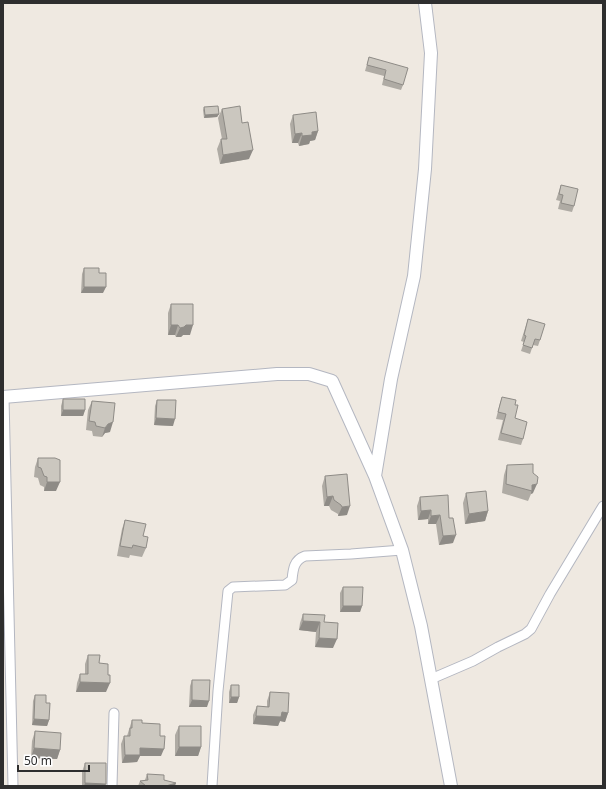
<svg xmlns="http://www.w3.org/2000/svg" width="606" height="789" font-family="'Noto Sans',sans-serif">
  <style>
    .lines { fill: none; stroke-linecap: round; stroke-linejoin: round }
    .minor-casing { stroke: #b4b7c1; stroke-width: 11 }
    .tertiary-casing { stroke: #b4b7c1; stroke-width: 14 }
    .minor { stroke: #fff; stroke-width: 9 }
    .tertiary { stroke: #fff; stroke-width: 12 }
    .wall { fill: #afaba4 }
    .shaded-wall { fill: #8e8b86 }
    .building { fill: #cbc7bf; stroke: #8e8b86 }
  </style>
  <rect width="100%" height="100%" fill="#efe9e1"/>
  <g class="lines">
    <defs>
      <path id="minor" d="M4,397L13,786
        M431,679L473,661L498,647L525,634L531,629L550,594L603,506
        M112,786L114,713
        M212,786L218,691L228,591L233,587L285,585L292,580C293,569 294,560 305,556L351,554L402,550"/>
      <path id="tertiary" d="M3,397L277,374H309L332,381L375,476L402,550L421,626L451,786
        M375,476L391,379L414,276L425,169L431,53L425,3"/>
    </defs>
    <use href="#minor" class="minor-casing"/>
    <use href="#tertiary" class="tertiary-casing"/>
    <use href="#minor" class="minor"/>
    <use href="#tertiary" class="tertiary"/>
  </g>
  <path class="wall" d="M369,57L403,85L401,90L382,85L384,76L365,71Z
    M204,107L219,114L217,117L204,118L203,110Z
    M222,109L242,123L249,159L220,164L217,149L221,139H222L218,118Z
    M293,115L318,131L315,140L310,141L309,144L299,146L298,143H292L290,124Z
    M561,185L574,206L572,212L558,209L560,201L556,200Z
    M84,268L103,293H81L82,274Z
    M171,304L190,335H183L181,337H176L175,335H168V313Z
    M528,319L540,340L538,346L533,345L530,354L521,351L524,342L521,341Z
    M502,397L515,418L523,439L521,445L498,440L503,420L496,419L500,403Z
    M63,399L85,410L83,416H61V406Z
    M157,400L173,426L154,425L155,406Z
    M92,401L110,432L105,433L102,437L93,436L92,431L86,430L88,410Z
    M38,458L56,491H44V487L40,485L38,478L34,477L35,467Z
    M507,465L533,473V493L531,494L528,501L502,493L504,475Z
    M325,476L347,515L338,516V514L331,510L329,506H324L322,486Z
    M466,493L488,511L485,521L465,524L463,503Z
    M420,497L449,518L453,543L439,545L436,524H428V519L418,520L417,506Z
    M125,520L143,536L146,548L142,557L130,555L129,558L117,556L122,529Z
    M343,587L362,606L360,612H340V593Z
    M303,614L324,622L333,648L315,647L316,632L299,630L300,623Z
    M88,655L99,663L106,692H76L77,683L80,674H85V664Z
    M192,680L207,707H189L190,686Z
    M231,685L239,697L237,703H229V692Z
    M270,692L288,713L285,722L280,721L278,726L253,724V715L257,706L267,707V701Z
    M35,695L46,703L49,720L47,726L32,725L33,701Z
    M132,720L142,723L160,736L161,756H140L137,762L122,763L121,744L124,736H127Z
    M179,726L201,747L198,756H175V735Z
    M35,731L60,750L57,759L31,758L32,741Z
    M85,763L105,786H82V772Z
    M147,774L164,780L175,786H138L140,781L145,780Z"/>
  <path class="shaded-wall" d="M219,114L217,117L204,118L205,115Z
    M318,131L315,140L310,141L309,144L299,146L302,136L312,132Z
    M302,133L298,143H292L295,134Z
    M253,150L249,159L220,164L223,155Z
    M84,287H106L103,293H81Z
    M171,325H178L175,335H168Z
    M186,325H193L190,335H183L181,337H176L180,328Z
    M63,410H85L83,416H61Z
    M156,418L175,419L173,426L154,425Z
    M113,422L110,432L105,433L102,437L105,428L108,424Z
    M47,482H60L56,491H44Z
    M537,484L533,493L531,494L532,485Z
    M333,496L329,506H324L327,497Z
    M350,506L347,515L338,516L342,507Z
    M431,510L428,519L418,520L421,511Z
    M488,511L485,521L465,524L469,514Z
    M440,515L436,524H428L431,516Z
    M456,535L453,543L439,545L443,536Z
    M343,606H362L360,612H340Z
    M303,621L320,622L316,632L299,630Z
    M319,638L337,639L333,648L315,647Z
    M80,682L110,683L106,692H76Z
    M231,697H239L237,703H229Z
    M192,700L209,701L207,707H189Z
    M282,712L288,713L285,722L280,721L278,726L253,724L256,716Z
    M34,719L49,720L47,726L32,725Z
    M179,747H201L198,756H175Z
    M34,748L60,750L57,759L31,758Z
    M140,748L164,749L161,756H140L137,762L122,763L125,755Z
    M85,783L106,784L105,786H84Z
    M176,783L175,786H166Z"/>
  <path class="building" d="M369,57L408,68L403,85L384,79L386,70L367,65Z
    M218,106L219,114L205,115L204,107Z
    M240,106L242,123L248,122L253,150L223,155L221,139H227L222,109Z
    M316,112L318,131L312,132V135L302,136V133L295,134L293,115Z
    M561,185L578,189L574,206L561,203L563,195L559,194Z
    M84,268H99V273H106V287H84Z
    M171,304H193V325H186L184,327L180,328L178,325H171Z
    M528,319L545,324L540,340L535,339L532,348L523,345L526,336L524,335Z
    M502,397L516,400L515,405H518L515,418L527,422L523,439L501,433L506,414L498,412Z
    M63,399H85V410H63Z
    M157,400H176L175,419L156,418Z
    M92,401L115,403L113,422L108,424L105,428L96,426L95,422L89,421Z
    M38,458H55L60,460V482H47V477L44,476L41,468L38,467Z
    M533,464V473L538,477L537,484L532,485V491L506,484L507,465Z
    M347,474L350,506L342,507L341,505L334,500L333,496L327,497L325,476Z
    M486,491L488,511L469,514L466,493Z
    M448,495L449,518H453L456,535L443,536L440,515L431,516V510L421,511L420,497Z
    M125,520L146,524L143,536L148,537L146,548L133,545L132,548L120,546Z
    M343,587H363L362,606H343Z
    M303,614L325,615L324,622L338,623L337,639L319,638L320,622L303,621Z
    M88,655H100L99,663L108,664V675H110V683L80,682V674H88Z
    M192,680H210L209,701L192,700Z
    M231,685H239V697H231Z
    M270,692L289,693L288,713L282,712L281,717L256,716L257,706L269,707Z
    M35,695H46V703H50L49,720L34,719Z
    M132,720H142V723L160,724V736H165L164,749L140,748V755H125L124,736H130V728H132Z
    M179,726H201V747H179Z
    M35,731L61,733L60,750L34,748Z
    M85,763H106V784L85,783Z
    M147,774L164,775V780L176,783L166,786H146L140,781L148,780Z"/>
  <rect width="606" height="789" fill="none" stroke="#2e2e2e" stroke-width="8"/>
  <path d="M18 765v6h71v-6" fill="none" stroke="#2e2e2e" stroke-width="2"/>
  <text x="24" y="765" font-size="12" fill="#2e2e2e" stroke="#ffffff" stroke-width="3" paint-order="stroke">50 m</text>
</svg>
